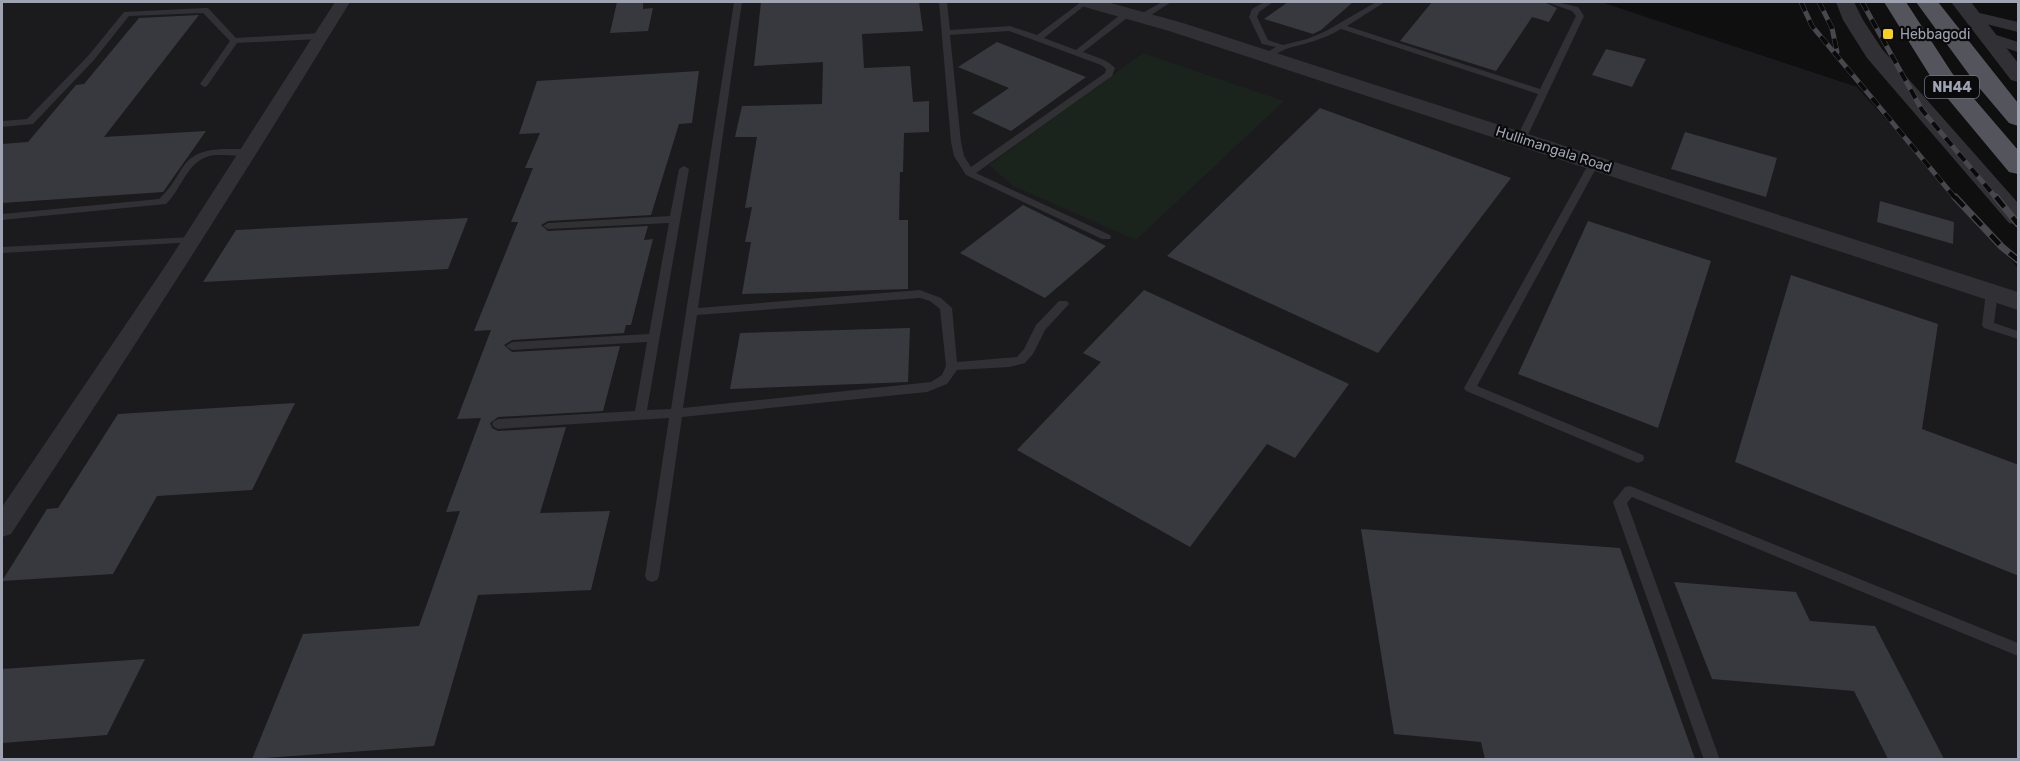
<svg xmlns="http://www.w3.org/2000/svg" width="2020" height="761" font-family="Rubik,sans-serif">
  <style>
    .built { fill: #1b1b1d }
    .green { fill: #1b231d }
    .building { fill: #38393e }
    .lines { fill: none; stroke-linecap: round; stroke-linejoin: round }
    .service { fill: #303035; fill-rule: evenodd }
    .minor { fill: #303035; fill-rule: evenodd }
    .tertiary { fill: #303035; fill-rule: evenodd }
    .trunk { fill: #54545d; fill-rule: evenodd }
    .rail-far1-casing { stroke: #47474e; stroke-width: 5 }
    .rail-casing { stroke: #47474e; stroke-width: 7 }
    .rail-far1 { stroke: #0a0a0b; stroke-width: 4; stroke-dasharray: 10; stroke-linecap: butt }
    .rail { stroke: #0a0a0b; stroke-width: 4.5; stroke-dasharray: 13; stroke-linecap: butt }
    .poi-dot { fill: #f7d01f; stroke: #0a0a0b; stroke-width: 2 }
    .labels { text-anchor: middle; stroke-width: 4.5; stroke-linejoin: round; paint-order: stroke }
    .far-poi-label { font-size: 14px; fill: #9fa2b2; stroke: #0a0a0b; text-anchor: start }
    .shield { fill: #0a0a0b; stroke: #727480; stroke-width: 1.5 }
    .shield-label { font-size: 14px; font-weight: bold; fill: #9fa2b2 }
    .far-street-label { font-size: 14px; fill: #9fa2b2; stroke: #0a0a0b }
  </style>
  <rect width="100%" height="100%" fill="#0f0f10"/>
  <path class="built" d="M2,2H1601L1857,87L2018,268V759H2Z"/>
  <path class="green" d="M1143,53L1284,101L1136,240L1013,186L989,165Z"/>
  <path class="building" d="M617,2H643V9L653,8L648,31L610,33Z
    M761,2H919L923,31L862,34L864,68L910,66L913,102L929,101V132L904,133L903,172H900L899,220H908V289L742,294L751,242H745L752,207L745,208L757,137H735L742,106L822,104L823,62L754,66Z
    M1288,2H1353L1321,30L1313,34L1264,19Z
    M1432,2H1544L1557,8L1549,22L1532,17L1496,71L1400,41Z
    M199,15L104,137L206,131L163,192L2,203V144L28,142L76,85L84,84L139,18Z
    M997,42L1086,77L1011,131L972,113L1009,88L958,67Z
    M1606,49L1646,59L1632,87L1592,75Z
    M699,71L692,123L679,124L651,215L548,221L541,225L548,231L648,226L644,240L653,239L631,325H626L624,333L512,340L504,345L512,352L620,346L603,411L498,417L490,423L492,428L498,431L566,427L540,513L610,511L591,590L478,595L434,746L252,759L303,634L419,626L460,511L446,512L481,418L457,419L491,330L474,331L518,222H511L533,168H525L540,133L519,134L537,81Z
    M1320,108L1511,178L1378,353L1167,256Z
    M1685,132L1777,158L1766,197L1671,169Z
    M1880,201L1954,222L1953,244L1877,222Z
    M1023,205L1106,246L1045,298L960,253Z
    M468,218L448,269L203,282L236,230Z
    M1588,221L1711,261L1658,428L1518,374Z
    M1791,275L1938,324L1922,429L2019,465V576L1735,462Z
    M1144,290L1349,384L1295,458L1267,444L1190,547L1017,450L1101,362L1083,353Z
    M910,328L908,382L730,389L740,333Z
    M295,403L252,490L157,496L113,574L2,581L47,509L58,508L118,414Z
    M1361,529L1620,548L1695,759H1485L1481,742L1394,734Z
    M1674,582L1796,592L1810,621L1875,626L1944,759H1888L1854,691L1712,679Z
    M145,659L107,735L2,743V669Z"/>
  <g class="lines">
    <path class="service" d="M734,2H742L698,308L920,290L941,298L952,308L957,362L1017,357L1024,349L1036,325L1059,301H1067L1069,304L1045,330L1033,354L1025,363L1010,367L957,370L947,384L927,392L682,417L659,576L657,580L652,582L647,580L645,576L669,418L498,429L494,427L492,424L494,421L498,419L635,411L647,342L512,350L506,346L512,342L649,334L669,223L548,229L543,226L548,223L670,216L679,169L684,166L689,169L647,410L671,409ZM920,298L930,301L940,309L946,366L942,375L931,382L683,408L697,315Z
      M939,2H947L950,30L1010,26L1037,35L1081,2H1089L1044,38L1076,50L1125,11H1131V15L1083,52C1095,57 1107,59 1115,68L1112,76L976,173L1110,235L1111,237L1110,239H1102L966,175L954,156L951,142ZM1009,31L1101,65L1106,69L1105,73L971,167L964,156L961,142L950,35Z
      M1162,2H1171L1145,19H1139V15Z
      M1264,2H1273L1259,12L1257,17L1268,40L1283,45L1307,39L1326,31L1376,2H1385L1347,26L1540,89L1576,16L1572,11L1546,2H1557L1578,7L1584,16L1526,139L1521,142L1516,139L1538,94L1341,29C1323,40 1306,43 1286,49C1278,52 1272,58 1264,58V54L1276,47L1262,44L1249,17L1252,9Z
      M205,8H208L236,38L320,33L324,36L320,39L237,43L207,86L204,87L200,84L230,41L203,13L129,16L94,60L33,124L2,127V121L27,119L88,56L124,12Z
      M223,149H249L254,152C243,160 218,151 204,158C186,166 180,191 166,204L2,220V214L159,199C186,175 177,151 223,149Z
      M1594,160L1599,163L1477,386L1643,455L1644,458L1643,461L1638,463L1466,391L1464,388L1589,163Z
      M192,237L197,240L196,242L2,253V247Z
      M1992,288L1998,292L1994,323L2018,331V339L1984,328L1982,325L1986,292Z
      M1630,486L2018,643V656L1632,497L1627,503L1720,760H1704L1613,502L1625,487Z"/>
    <path class="minor" d="M335,2H350C240,182 127,359 11,534L2,537V507L168,262Z
      M1971,11L2018,22V32L1966,19L1963,16Z
      M1987,32L2018,42V52L1981,40L1979,37Z"/>
    <path class="tertiary" d="M1078,2H1107L1183,23L2018,292V310L1169,31L1081,6Z
      M1836,2H1854L1863,20L1882,49L2018,203V225L2009,223L1867,58L1843,20Z
      M1951,2H1971L2018,63V82L2011,80Z"/>
    <path class="trunk" d="M1884,2H1906L1952,73L2018,150V174L2009,172L1934,82Z
      M1916,2H1938L2018,103V126L2009,123L1976,84Z"/>
    <defs>
      <path id="rail-far1" d="M1801,2L1812,26L1956,199
        M1819,2L1832,28L1837,52
        M1862,2L1922,110L1997,199"/>
      <path id="rail" d="M1955,197L2002,247L2018,260
        M1996,197L2018,224"/>
    </defs>
    <use href="#rail-far1" class="rail-far1-casing"/>
    <use href="#rail" class="rail-casing"/>
    <use href="#rail-far1" class="rail-far1"/>
    <use href="#rail" class="rail"/>
  </g>
  <rect class="poi-dot" x="1882" y="28" width="12" height="12" rx="3"/>
  <g class="labels">
    <g class="far-poi-label">
      <text x="1900" y="39">Hebbagodi</text>
    </g>
    <rect class="shield" x="1925" y="76" width="54" height="22" rx="4.5"/>
    <g class="shield-label">
      <text x="1952" y="92">NH44</text>
    </g>
    <g class="far-street-label">
      <text transform="translate(1554 149) rotate(18)" y="5">Hullimangala Road</text>
    </g>
  </g>
  <rect width="2020" height="761" fill="none" stroke="#9fa2b2" stroke-width="6"/>
</svg>
